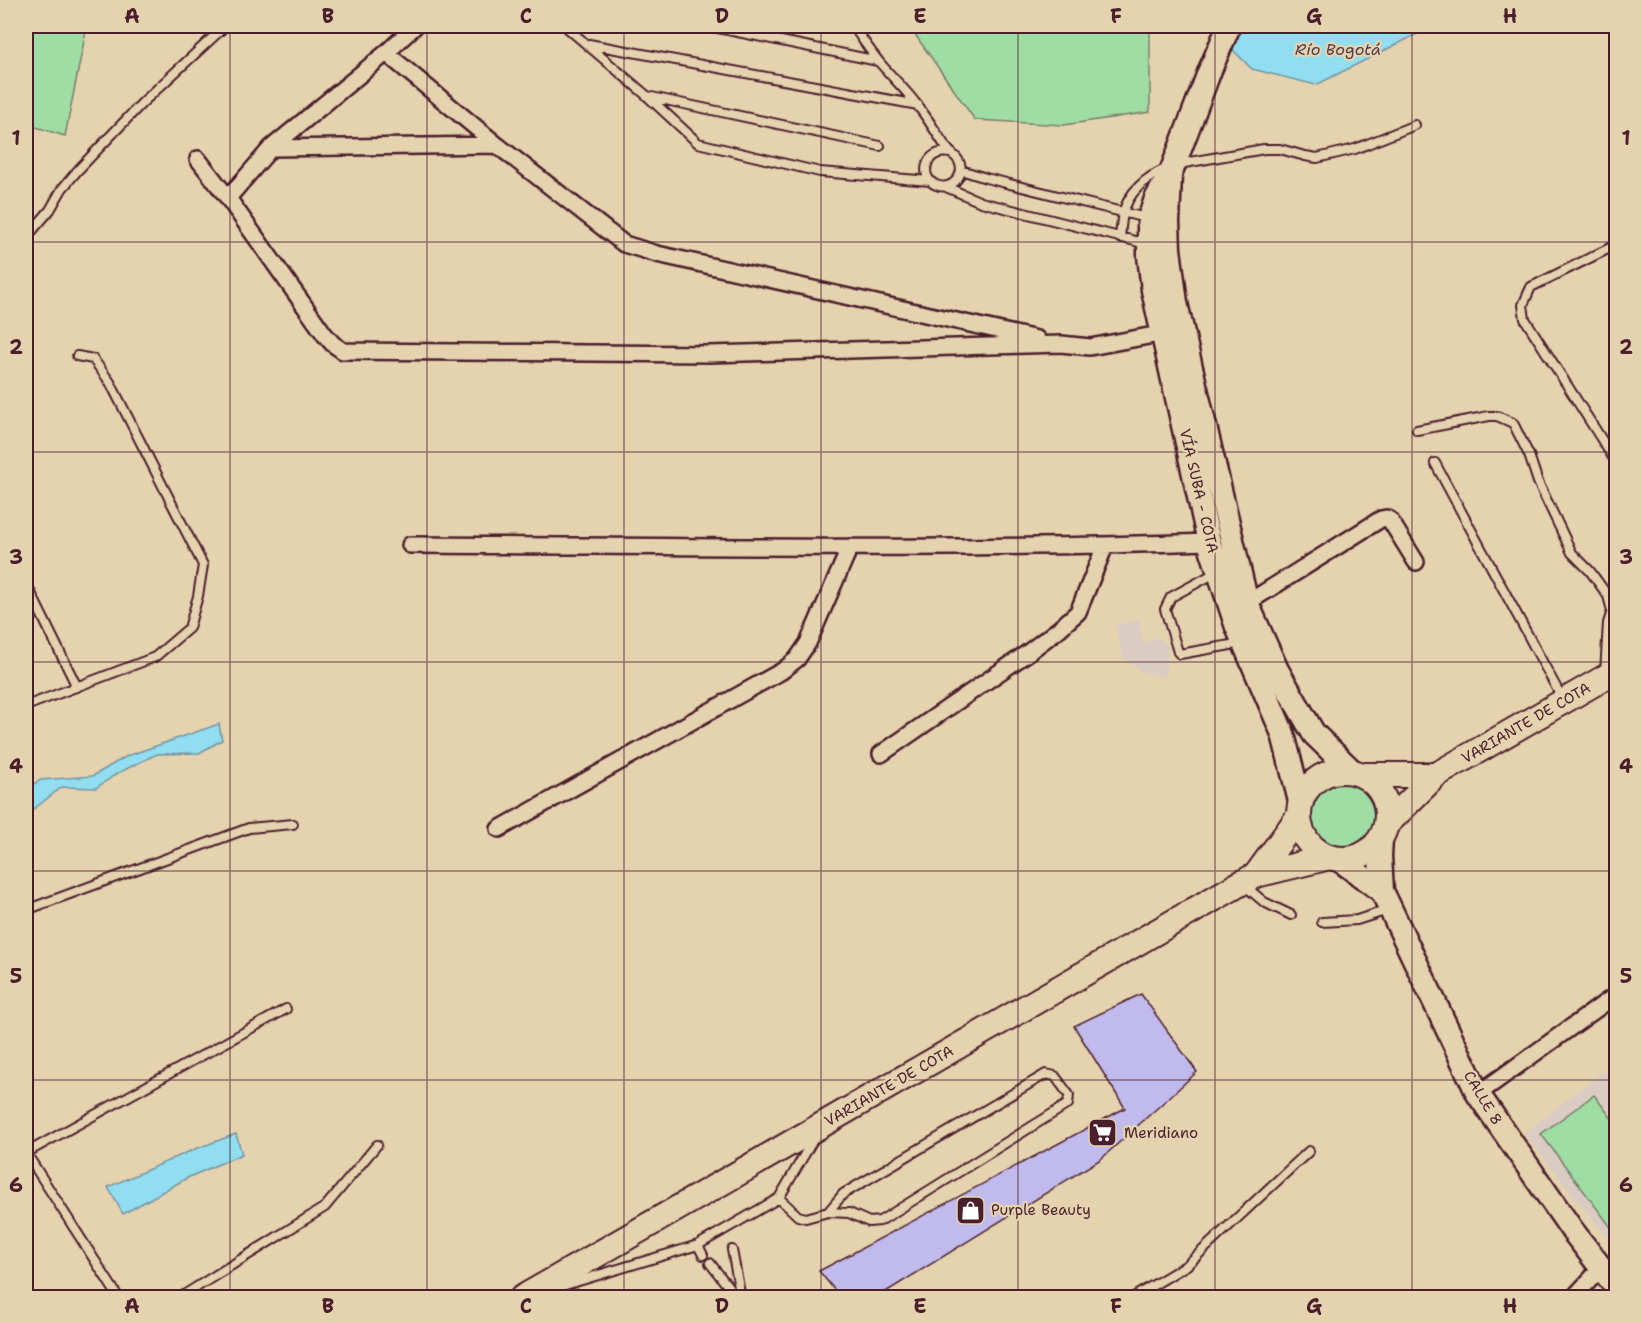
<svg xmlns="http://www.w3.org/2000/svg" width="1642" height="1323" viewBox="0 0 1642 1323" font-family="'Shantell Sans',sans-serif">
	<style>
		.built { fill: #daccc2 }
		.green { fill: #a0dda4; stroke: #757e68; stroke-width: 1.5 }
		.water { fill: #91def0; stroke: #7592a1; stroke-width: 1.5 }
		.building { fill: #c1baec; stroke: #4a1f2b; stroke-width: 1.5 }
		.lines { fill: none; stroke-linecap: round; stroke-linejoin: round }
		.service-casing { stroke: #4a1f2b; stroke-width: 12 }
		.minor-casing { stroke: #4a1f2b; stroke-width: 20 }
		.secondary-casing { stroke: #4a1f2b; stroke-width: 27 }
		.primary-casing { stroke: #4a1f2b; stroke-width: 28 }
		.service { stroke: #e5d3b0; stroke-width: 8 }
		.minor { stroke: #e5d3b0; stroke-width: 15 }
		.secondary { stroke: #e5d3b0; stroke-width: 22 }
		.primary { stroke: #e5d3b0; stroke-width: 24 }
		.grid { fill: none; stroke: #4a1f2b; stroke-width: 1.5; stroke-opacity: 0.55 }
		.labels { text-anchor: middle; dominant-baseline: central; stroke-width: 4.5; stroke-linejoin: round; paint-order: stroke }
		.street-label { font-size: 15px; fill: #4a1f2b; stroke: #e5d3b0 }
		.poi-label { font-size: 15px; fill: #4a1f2b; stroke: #e5d3b0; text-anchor: start }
		.water-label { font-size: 16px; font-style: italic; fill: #553c49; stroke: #e5d3b0 }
		.neatline { fill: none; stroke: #4a1f2b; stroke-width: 2 }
		.grid-label { font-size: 20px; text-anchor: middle; font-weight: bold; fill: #4a1f2b }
	</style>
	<rect width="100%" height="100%" fill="#e5d3b0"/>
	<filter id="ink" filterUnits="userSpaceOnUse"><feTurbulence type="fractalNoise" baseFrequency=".0167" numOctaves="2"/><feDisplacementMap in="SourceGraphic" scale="12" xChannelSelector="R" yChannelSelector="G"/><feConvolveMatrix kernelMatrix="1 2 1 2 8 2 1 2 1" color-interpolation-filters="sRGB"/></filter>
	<g filter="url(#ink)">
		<path class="built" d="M1139,620l4,24 14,-7 11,9 -2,31 -24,-5 -19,-15 -8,-32z
			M1613,1063l3,5v181l-92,-116z"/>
		<path class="green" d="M26,26h61l-22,110 -39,-12z
			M909,26h241v86l-86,13 -89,-5z
			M1305 814a38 38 0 1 1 76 0a38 38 0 1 1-76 0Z
			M1594,1095l22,29v110l-75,-100z"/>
		<path class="water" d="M1209,26h104l2,1 3,-1h115l-117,59 -64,-16z
			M219,724l3,16 -23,13 -42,1 -39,19 -22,15 -34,-1 -36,28v-27l15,-8 52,-4 34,-20z
			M236,1134l6,20 -55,24 -64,36 -15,-27 87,-38z"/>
		<path class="building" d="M1141,994l56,78 -96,87 -225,139h-35l-22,-27 306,-163 -51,-82z"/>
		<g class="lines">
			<defs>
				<path id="service" d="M565,26l81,69 52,48 122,29 110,9
					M708,26l170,35
					M853,26c9,12 17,25 27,37 12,14 26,27 37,42 11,13 19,28 29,42 4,7 12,9 14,17 4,13 -9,25 -21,22 -22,-6 -14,-38 10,-33
					M589,44l329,61
					M647,96l233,50
					M1179,164l85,-15h16l25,7 12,2 38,-9 60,-24
					M961,170l25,8 160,40
					M946,187l35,15 166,42
					M26,238l24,-28 12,-21 16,-19 64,-67 83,-77
					M1120,238c1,-8 1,-16 3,-24 5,-22 24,-38 45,-46
					M1616,245l-85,42 -8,18 2,14 91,143
					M1417,430l72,-14h8l16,7 16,32 9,27 34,71 18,18 18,25 4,15 -4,12 -3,50
					M1435,463l128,237
					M1217,572l-46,25 -6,12 13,43 2,2 62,-11
					M26,583l51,104
					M26,706l129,-49 34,-29 9,-32 5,-31 -93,-183 -17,-23 -16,-3
					M1245,886l19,16 27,13
					M26,910l223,-82 44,-4
					M1322,922l35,-2 31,-10
					M26,1153l260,-144
					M26,1153l93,145
					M779,1198l19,18 8,2 22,-6 21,1 20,9 11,-1 188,-117 1,-9 -14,-19 -9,-2 -203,120 -15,18
					M698,1245l5,10
					M732,1250l9,48
					M710,1263l27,35
					M562,1286l136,-41 81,-47 34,-58
					M179,1298l146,-91 52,-62
					M1132,1298l55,-33 122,-114"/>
				<path id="minor" d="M386,53l111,92 127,99 33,10 380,85
					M271,148l226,-3
					M198,159l30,39 97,137 8,9 10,7 366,3 352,-10 29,3 80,-15
					M228,198l43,-50 115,-95 29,-27
					M410,545c267,1 533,6 799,-3
					M1247,603l134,-84 5,-1 4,2 26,42
					M881,754l145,-100 33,-25 19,-17 27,-66
					M499,829l283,-158 15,-12 11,-16 42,-96
					M1478,1094l138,-99
					M1573,1298l29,-31"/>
				<path id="secondary" d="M1229,26l-19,44 -40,105 -2,47 1,27 7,54 12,52 59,248 30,67 37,64 39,38
					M1166,181l-10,18 -7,20v37l4,34 56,252 28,85 46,107 17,67
					M1381,838l-1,18 2,35 96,203 94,136 44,57
					M1337,858l45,33"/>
				<path id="primary" d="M1299 815a44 44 0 1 1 88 0a44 44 0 1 1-88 0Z
					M1363,775h73
					M1387,824l49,-49 180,-104
					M1256,875l42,-58
					M522,1298l719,-415 15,-8 74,-18"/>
			</defs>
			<use href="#service" class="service-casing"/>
			<use href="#minor" class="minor-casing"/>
			<use href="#secondary" class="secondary-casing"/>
			<use href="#primary" class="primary-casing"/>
			<use href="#service" class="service"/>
			<use href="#minor" class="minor"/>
			<use href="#secondary" class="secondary"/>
			<use href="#primary" class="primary"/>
		</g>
	</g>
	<path class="grid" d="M230,26v1272M427,26v1272M624,26v1272M821,26v1272M1018,26v1272M1215,26v1272M1412,26v1272M26,242h1590M26,452h1590M26,662h1590M26,871h1590M26,1080h1590"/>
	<defs>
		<symbol id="supermarket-square" viewBox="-11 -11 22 22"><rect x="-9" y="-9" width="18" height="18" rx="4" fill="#4a1f2b" stroke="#e5d3b0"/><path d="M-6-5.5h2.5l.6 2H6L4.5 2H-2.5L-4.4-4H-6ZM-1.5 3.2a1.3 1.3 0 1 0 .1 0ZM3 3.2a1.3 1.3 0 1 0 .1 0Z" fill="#fff"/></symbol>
		<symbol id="shop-square" viewBox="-11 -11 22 22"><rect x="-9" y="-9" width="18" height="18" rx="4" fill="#4a1f2b" stroke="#e5d3b0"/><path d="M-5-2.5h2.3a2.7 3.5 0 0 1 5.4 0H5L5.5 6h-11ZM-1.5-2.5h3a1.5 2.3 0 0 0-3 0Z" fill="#fff"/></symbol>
	</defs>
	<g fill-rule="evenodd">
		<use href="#supermarket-square" x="1086" y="1116" width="33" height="33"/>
		<use href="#shop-square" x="954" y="1194" width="33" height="33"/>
	</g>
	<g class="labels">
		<g class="street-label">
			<text transform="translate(1199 491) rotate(77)">VÍA SUBA - COTA</text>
			<text transform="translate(1526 723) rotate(-30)">VARIANTE DE COTA</text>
			<text transform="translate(889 1086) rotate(-30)">VARIANTE DE COTA</text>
			<text transform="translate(1483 1098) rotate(59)">CALLE 8</text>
		</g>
		<g class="poi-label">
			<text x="1124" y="1133">Meridiano</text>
			<text x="991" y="1210">Purple Beauty</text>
		</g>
		<g class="water-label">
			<text x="1338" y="49">Río Bogotá</text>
		</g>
	</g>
	<rect width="1642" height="1323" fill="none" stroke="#e5d3b0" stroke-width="66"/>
	<rect x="33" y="33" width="1576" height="1257" class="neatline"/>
	<g class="grid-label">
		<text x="132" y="23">A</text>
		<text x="328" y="23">B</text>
		<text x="526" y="23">C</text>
		<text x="722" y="23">D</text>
		<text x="920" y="23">E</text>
		<text x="1116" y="23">F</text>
		<text x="1314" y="23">G</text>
		<text x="1510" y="23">H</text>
		<text x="16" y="145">1</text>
		<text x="1626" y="145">1</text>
		<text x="16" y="354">2</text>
		<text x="1626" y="354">2</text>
		<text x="16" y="564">3</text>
		<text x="1626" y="564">3</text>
		<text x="16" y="773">4</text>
		<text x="1626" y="773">4</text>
		<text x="16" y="983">5</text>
		<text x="1626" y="983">5</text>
		<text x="16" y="1192">6</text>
		<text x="1626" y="1192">6</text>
		<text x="132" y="1313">A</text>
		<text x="328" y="1313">B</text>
		<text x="526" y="1313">C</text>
		<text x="722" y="1313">D</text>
		<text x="920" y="1313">E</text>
		<text x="1116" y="1313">F</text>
		<text x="1314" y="1313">G</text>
		<text x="1510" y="1313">H</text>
	</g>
</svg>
